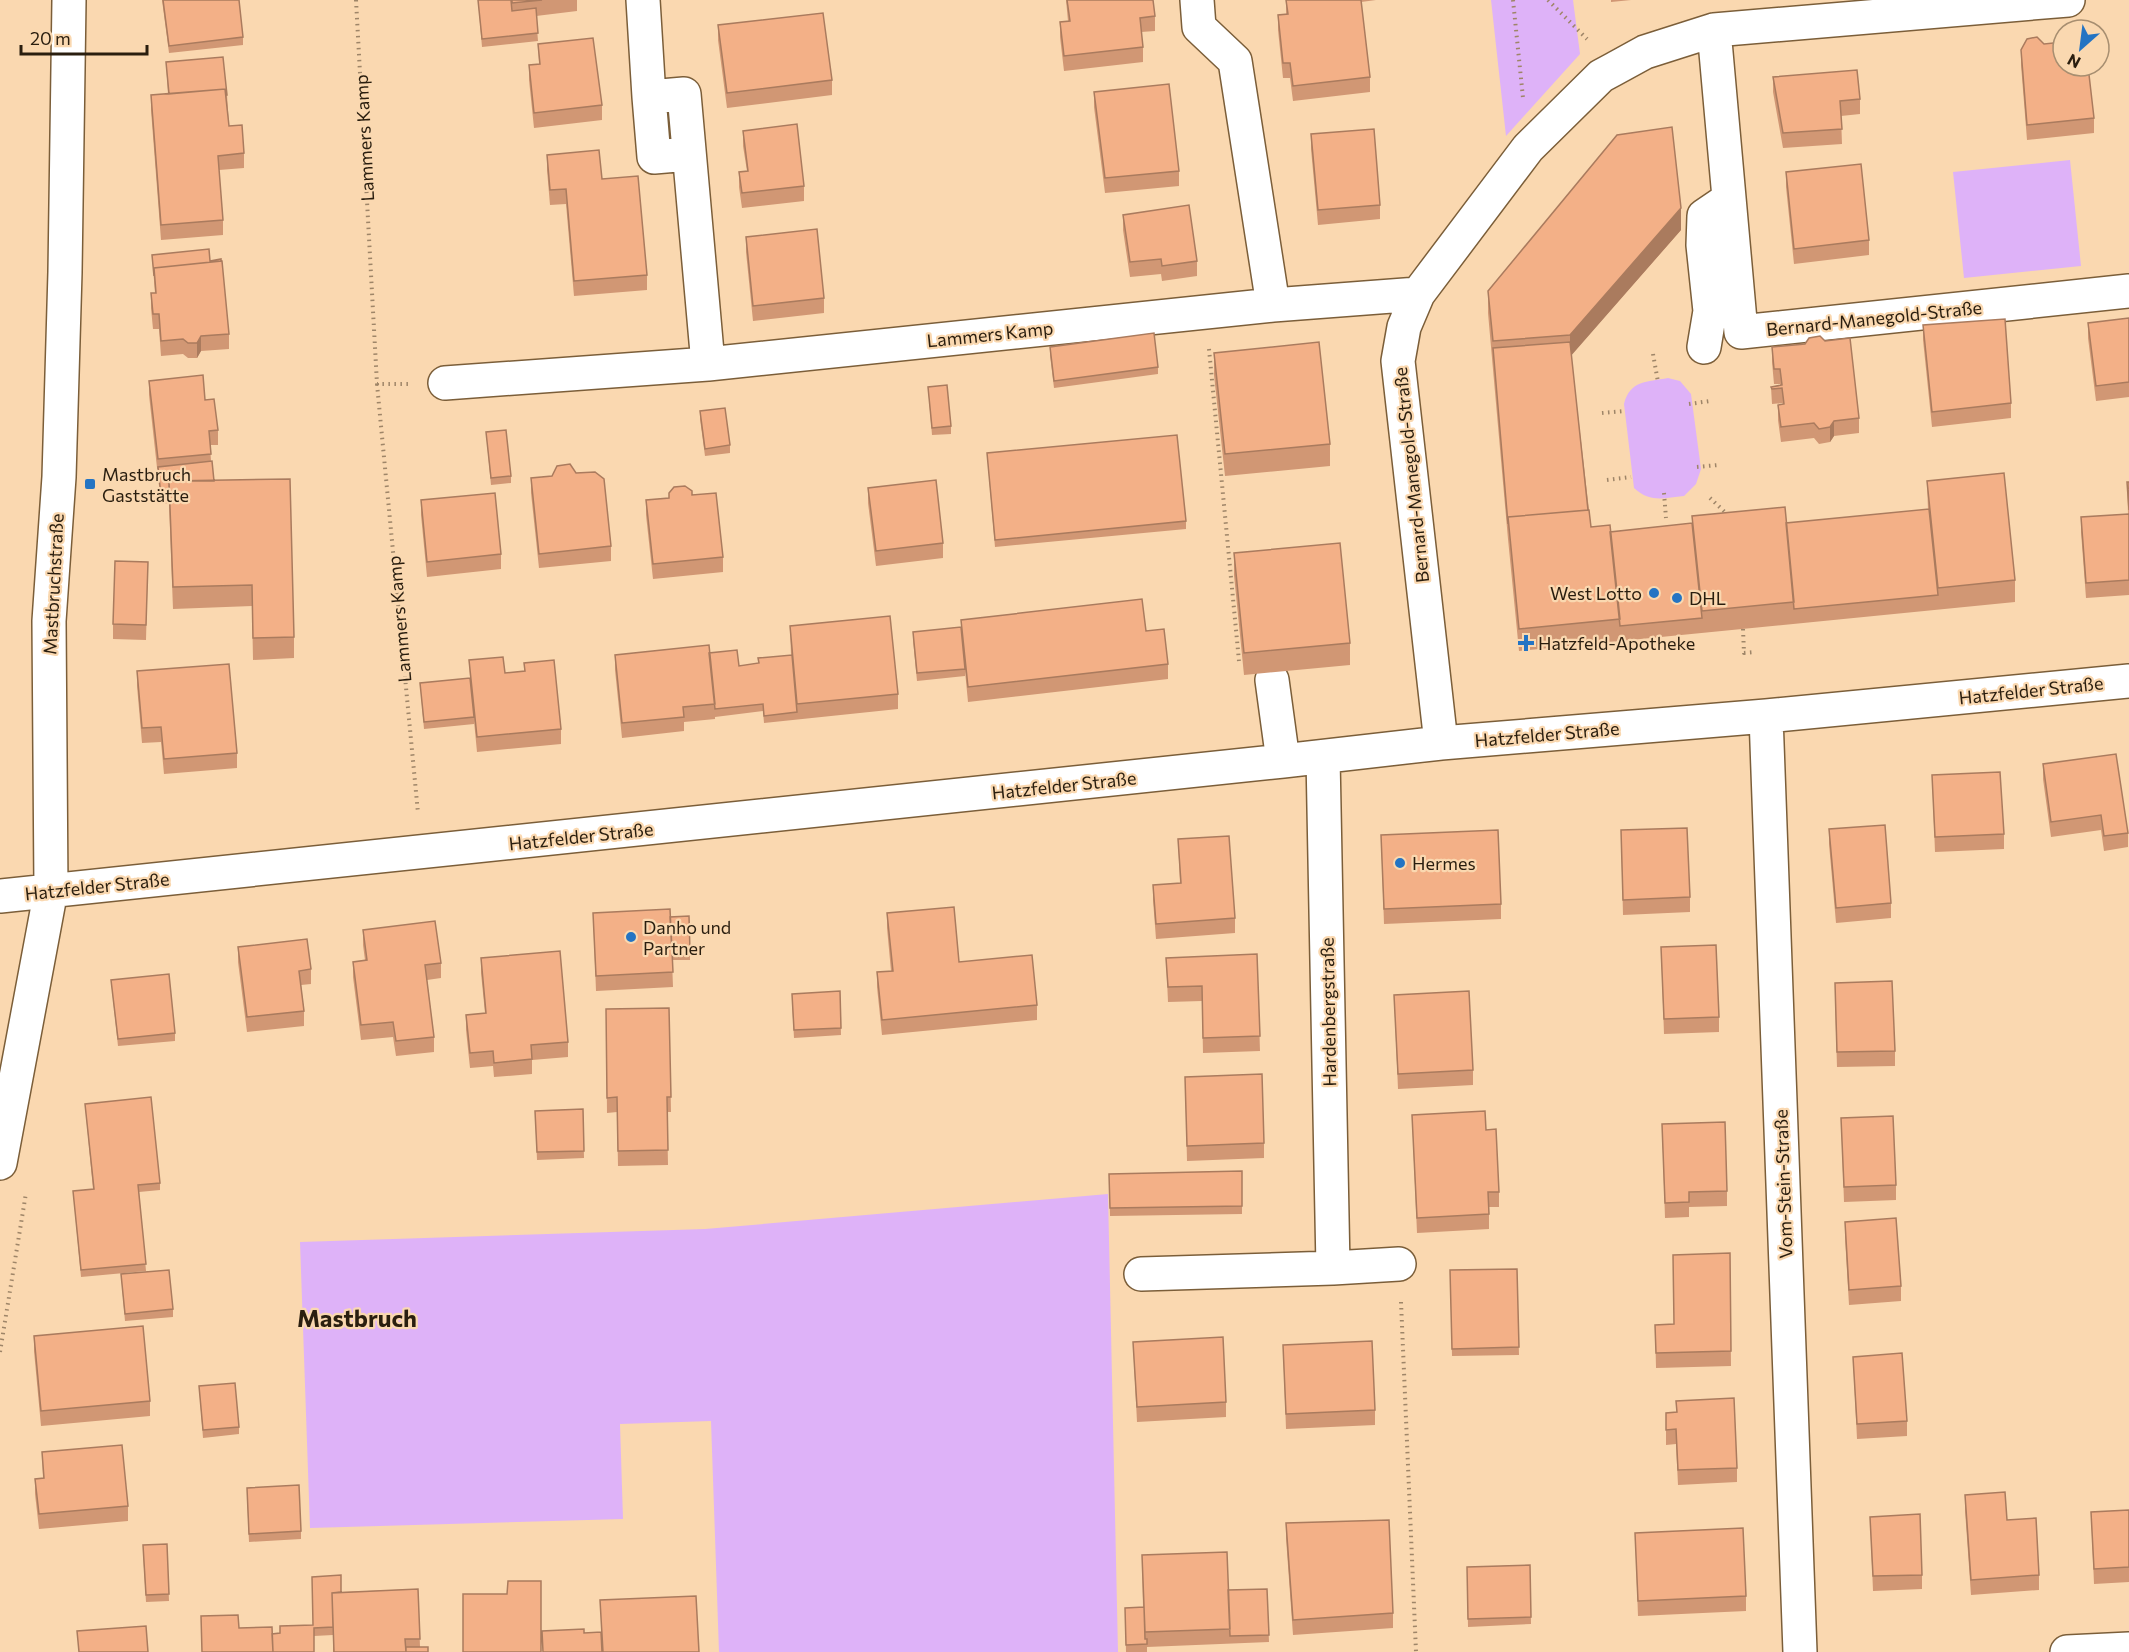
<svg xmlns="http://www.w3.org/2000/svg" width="2129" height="1652" viewBox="0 0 2129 1652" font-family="Commissioner,sans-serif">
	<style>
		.green { fill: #deb2f8 }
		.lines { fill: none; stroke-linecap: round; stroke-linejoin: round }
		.minor-casing { stroke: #7b5e39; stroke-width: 36 }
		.path { stroke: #9e8568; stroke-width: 4; stroke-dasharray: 1.5 4.5; stroke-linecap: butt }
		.minor { stroke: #fff; stroke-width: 33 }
		.wall { fill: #d19774 }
		.shaded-wall { fill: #aa7b5e }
		.building { fill: #f3b087; stroke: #aa7b5e; stroke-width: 1.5 }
		.poi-dot { fill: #2474c3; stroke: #fad8b0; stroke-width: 2 }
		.labels { text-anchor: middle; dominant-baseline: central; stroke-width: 4.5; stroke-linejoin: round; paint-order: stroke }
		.street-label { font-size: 18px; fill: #2a1e0f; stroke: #fad8b0 }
		.poi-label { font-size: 18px; fill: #2a1e0f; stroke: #fad8b0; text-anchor: start }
		.district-label { font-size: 24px; font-weight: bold; fill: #2a1e0f; stroke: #fad8b0 }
	</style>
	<rect width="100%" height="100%" fill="#fad8b0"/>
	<path class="green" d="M1491,0h82l7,54 -74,82z
		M2070,160l11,106 -117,12 -11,-106z
		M1668,378l12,3 11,13 10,75 -5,15 -12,12c-20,2 -34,7 -50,-8l-10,-84c6,-24 23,-22 44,-26z
		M1108,1194l10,458h-399l-8,-231 -91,3 3,95 -313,9 -10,-286 405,-13z"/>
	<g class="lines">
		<defs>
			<path id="minor" d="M643,0l6,97
				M1197,0l2,27 36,34 38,244
				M1714,30l27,302 388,-41
				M689,154l-35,3 -5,-60 35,-3 24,270
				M1704,347l6,-36 -7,-66 1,-29 25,-17
				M445,383l263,-19 565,-59 145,-11
				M1272,680l11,81
				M1766,716l34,936
				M1441,743l-43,-382 6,-34 14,-33 110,-146 73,-72 13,-7 31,-17 69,-22 354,-30
				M0,896l1283,-135 158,-18 325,-27 363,-35
				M0,1163l51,-273 -2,-269 10,-144 6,-205 4,-272
				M1333,1268l66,-4
				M1141,1274l192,-6 -10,-511
				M2067,1652l62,-3"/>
		</defs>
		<use href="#minor" class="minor-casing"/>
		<path class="path" d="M356,0l21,384h31
			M1513,0l10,98
			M1548,0l39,39
			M1209,349l30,312
			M1653,354l5,28
			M377,384l41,429
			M1689,404l21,-3
			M1602,413l23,-2
			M1697,467l21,-2
			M1607,480l24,-3
			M1664,493l2,25
			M1710,498l18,17
			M1743,629l1,24 11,-1
			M1401,1302l15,350
			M0,1352l26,-159"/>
		<use href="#minor" class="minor"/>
	</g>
	<path class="wall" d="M162,0h77l4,37v8l-74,8z
		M478,0h99v11l-41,5 2,25 -56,6z
		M1066,0h87l2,16v15l-14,1 2,15v15l-79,9 -4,-34v-15l8,-1z
		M1286,0h90l-15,2 9,75v15l-77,9 -3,-23h-7l-5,-48v-15l8,-1z
		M1611,0h20l-20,2z
		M718,25l114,55v15l-105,13 -9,-68z
		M538,44l64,61v15l-68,8 -5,-48v-15l10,-1z
		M2021,50l73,68v15l-67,7 -6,-75z
		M166,62l61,33 2,31 15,27v15l-25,2 4,50v15l-62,5 -10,-130v-15l17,-1z
		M1773,77l87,22v15l-19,2 1,28 -59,4 -10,-56z
		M1094,92l85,79v15l-74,7 -11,-86z
		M743,131l61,55v15l-62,7 -3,-21v-15l8,-1 -4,-25z
		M1311,134l69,71v14l-62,6 -7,-76z
		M547,155l55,24 45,96v15l-73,6 -8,-92 -16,1 -3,-35z
		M1786,172l83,68v15l-75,9 -8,-77z
		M1123,215l74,46v15l-35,5 -1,-7 -31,3 -7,-47z
		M1681,230l-110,125 20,172 19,5 82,-9v-7l94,7 142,-13 -1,-29 88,99v22l-496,49 -11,-112 -20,-226v-22z
		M746,237l78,61v15l-71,8 -7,-69z
		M152,255l58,6 19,73v15l-28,2 -4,7h-9l-5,-4 -22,2 -2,-27h-6l-2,-21v-15h4z
		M2129,318v79l-33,4 -8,-63v-15z
		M1923,325l88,78v15l-79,9 -9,-87z
		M1050,347l108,20v7l-104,14 -4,-33z
		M1772,347l87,71v15l-25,3 -4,6 -11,2 -5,-6 -33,4 -3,-22v-15l5,-1 -1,-1 -10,1 -1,-17 9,-2v-1h-6l-2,-22z
		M1214,353l116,91v22l-105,10 -11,-101z
		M149,381l56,19 13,30v15h-8l1,16 3,20 80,156v21l-41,2 -1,-54 -79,3 -4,-106 -8,1 -12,-109z
		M928,387l23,39v8l-19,1z
		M700,411l30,34v8l-25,3 -5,-37z
		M486,432l25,44v7l-20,2z
		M987,453l199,68v8l-191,18z
		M531,478l80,68v15l-72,7 -8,-75z
		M2127,482h2v113l-43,3 -5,-66v-15l47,-3z
		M868,488l75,55v15l-67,8 -8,-63z
		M669,498l54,59v15l-70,7 -7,-64v-15z
		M421,500l80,54v15l-74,8 -6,-62z
		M1234,553l116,90v22l-106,10 -10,-100z
		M148,562l-2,78 -33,-1v-15z
		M961,620l185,11 22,33v15l-200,23 -3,-31v5l-48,5 -4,-41v-8l48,-5z
		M790,626l108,68v15l-134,14 -1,-12 -48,6v2l-31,3v9l-62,7 -7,-68v-15l94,-2 30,13 19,-3 33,-8z
		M469,660l36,13 19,-2v-8l37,66v15l-84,8 -3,-31v3l-50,5 -4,-46 50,-5z
		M137,671l100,82v15l-73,6 -3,-32 -19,1 -5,-57z
		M2043,764l85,69v14l-24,4 -3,-21 -50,7 -8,-58z
		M1932,775l72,59v15l-69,3z
		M1829,829l62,74v15l-55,5 -7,-79z
		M1621,830l69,67v15l-67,3z
		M1381,835l120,69v15l-117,5z
		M1178,839l57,79v15l-79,6 -3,-39v-15l27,-2z
		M593,913l77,4 19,-1 1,44h-18l1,27 -77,4z
		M887,913l72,49 78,43v15l-155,15 -5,-48v-15l14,-1 -4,-43z
		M363,930l78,33v15l-14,2 7,57v15l-38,4 -3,-19 -32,3 -8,-63v-15l12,-2 -2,-15z
		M238,947l73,22v15l-10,1 3,26v15l-57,6 -9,-70z
		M1661,947l58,70v15l-55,2z
		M1257,954l3,97 -57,2 -1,-52 -34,1 -2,-44z
		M481,958l87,84v15l-36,3v14l-38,3 -1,-11 -23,2 -4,-38v-15l19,-2 -4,-40z
		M111,980l64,53v8l-57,5z
		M840,991l1,44 -47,3 -2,-37z
		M1394,995l79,75v15l-75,4z
		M1835,998l60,53v15l-58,1z
		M669,1008l2,104h-4l1,53 -50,1 -1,-54 -10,1 -1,-104z
		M1185,1077l79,66v15l-77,3z
		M85,1104l75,79v7l-21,2 7,79 -65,6 -8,-86 20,-2z
		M583,1109l1,49 -47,2 -2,-49z
		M1412,1115l74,15 13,62v15h-10v22l-72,4z
		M1841,1118l55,67v15l-52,2z
		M1662,1124l65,67v15l-38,1v10l-24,1z
		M1242,1171v43l-132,2 -1,-42z
		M1845,1222l56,64v15l-52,4 -4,-68z
		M1730,1253l1,113 -75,2 -1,-43 19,-1z
		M1517,1269l2,86 -67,1 -2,-86z
		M121,1274l52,35v8l-48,4z
		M34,1336l116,65v15l-109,10 -7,-75z
		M1133,1342l93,60v15l-89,5z
		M1283,1345l92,65v15l-89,4z
		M1853,1357l54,64v15l-50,3z
		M199,1386l40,41v7l-36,4z
		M1676,1401l61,67v14l-59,3 -2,-41 -10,1v-32l10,-1z
		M42,1452l86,54v15l-89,8 -4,-35v-15l8,-1z
		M247,1495l54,36v8l-52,3z
		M1965,1495l42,25 32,55v15l-68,5 -6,-85z
		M2129,1510v72l-35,2 -3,-72z
		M1870,1517l52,58v14l-49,2z
		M1286,1523l107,90v15l-100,7 -7,-97z
		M1635,1533l111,63v15l-108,5z
		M167,1544l2,57 -23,1 -3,-50z
		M1142,1555l86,40 39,-6 2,53 -122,5v5h-21l-1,-44 18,-1z
		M1530,1565l1,59 -63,3 -1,-60z
		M418,1589l2,58 8,5h-95v-17l-19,1v16h-112l-1,-36 38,12 33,6 8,-1 33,-8 28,-33z"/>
	<path class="shaded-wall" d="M1681,208v22l-111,127v-22z
		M201,336v15l-4,7v-15z
		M1834,421v15l-4,6v-15z"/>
	<path class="building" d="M163,0h76l4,37 -74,9z
		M478,0h33l1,11 24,-3 2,25 -56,6z
		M512,0h30l-30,3z
		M1067,0h86l2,16 -15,2 3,29 -79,9 -4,-34 10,-1z
		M1286,0h75l9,77 -77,9 -3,-23h-7l-5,-48 10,-1z
		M823,13l9,67 -105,13 -9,-68z
		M2037,37l7,7 19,-2v24h25l6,52 -67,7 -6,-75 6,-11z
		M593,38l9,67 -68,8 -5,-48 11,-1 -2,-20z
		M223,57l4,38h-1l-1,-6 -56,5 -3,-32z
		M1857,70l3,29 -20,2 2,28 -59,4 -10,-56z
		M1169,84l10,87 -74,7 -11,-86z
		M225,89l4,37 13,-1 2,28 -26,3 5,64 -62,5 -10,-130z
		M797,124l7,62 -62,7 -3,-21 9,-1 -5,-40z
		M1672,127l9,81 -111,127 -77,6 -5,-50 129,-156z
		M1374,129l6,76 -62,5 -7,-76z
		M599,150l3,29 36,-3 9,99 -73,6 -8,-92 -16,1 -3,-35z
		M1861,164l8,76 -75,9 -8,-77z
		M1189,205l8,56 -35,5 -1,-7 -31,3 -7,-47z
		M817,229l7,69 -71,8 -7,-69z
		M209,249l1,12 11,-2v2l-67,7v8l-2,-21z
		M222,261l7,73 -28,2 -4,7h-9l-5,-4 -22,2 -2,-27h-6l-2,-21h5l-2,-25z
		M2129,318v64l-33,4 -8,-63z
		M2005,319l6,84 -79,9 -9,-87z
		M1154,333l4,34 -104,14 -4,-34z
		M1820,336l5,5 25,-3 9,80 -25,3 -4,6 -11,2 -5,-6 -33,4 -3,-22 6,-1 -2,-16 -10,1 -1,-2 11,-2 -2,-16h-6l-2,-22 33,-3 4,-6z
		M1319,342l11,102 -105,10 -11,-101z
		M1570,342l18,168 -80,7v7l-15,-176z
		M203,375l2,25 9,-1 4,31 -9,1 2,23 -53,5 -9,-78z
		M947,385l4,41 -19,2 -4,-41z
		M725,408l5,37 -25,4 -5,-38z
		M506,430l5,46 -20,2 -5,-46z
		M1177,435l9,86 -191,19 -8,-87z
		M212,461l2,20h-45v15h-8l-3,-29z
		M570,464l6,9 19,-1 9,7 7,67 -72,8 -8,-76 21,-2 5,-10z
		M2004,473l11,107 -77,8 -11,-107z
		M290,479l4,158 -41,1 -1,-53 -79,2 -4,-106z
		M936,480l7,63 -67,8 -8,-63z
		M2127,482h2v28z
		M685,486l7,5v4l24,-2 7,64 -70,7 -7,-64 23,-2v-5l5,-6z
		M495,493l6,61 -74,8 -6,-62z
		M1785,507l9,95 -92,9 -10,-95z
		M1929,509l9,86 -144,14 -8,-86z
		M1589,510l2,17 19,-2 10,94 -101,10 -11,-112z
		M2129,514v66l-43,3 -5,-66z
		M1692,523l10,95 -82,8 -10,-94z
		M1340,543l10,100 -106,10 -10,-100z
		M115,561l33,1 -2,63 -33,-1z
		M1142,599l4,32 18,-2 4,35 -200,23 -7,-67z
		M890,616l8,78 -101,10 -7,-78z
		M961,627l4,42 -48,4 -4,-41z
		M709,645l6,59 -32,3 1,10 -62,6 -7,-68z
		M737,650l2,16 20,-3 -1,-5 34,-3 5,57 -33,4 -1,-12 -48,5 -6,-56z
		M503,657l2,16 20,-2 -1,-8 30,-3 7,69 -84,8 -8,-77z
		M229,664l8,89 -73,6 -3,-32 -19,1 -5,-57z
		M470,678l4,39 -50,5 -4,-39z
		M2116,754l12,79 -24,3 -3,-21 -50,7 -8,-58z
		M2000,772l4,62 -69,3 -3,-62z
		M1885,825l6,78 -55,5 -7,-79z
		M1687,828l3,69 -67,3 -2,-70z
		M1498,830l3,74 -117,5 -3,-74z
		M1229,836l6,82 -79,6 -3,-39 28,-2 -3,-44z
		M954,907l5,55 73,-7 5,50 -155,15 -5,-48 16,-1 -6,-58z
		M670,909l3,63 -77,4 -3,-63z
		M689,916l1,36 -18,1 -2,-36z
		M435,921l6,42 -16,2 9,72 -38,4 -3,-19 -32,3 -8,-63 14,-2 -4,-30z
		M307,939l4,30 -12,2 5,40 -57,6 -9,-70z
		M1716,945l3,72 -55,2 -3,-72z
		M560,951l8,91 -37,3 1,14 -38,4 -1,-12 -23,2 -4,-38 20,-2 -5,-55z
		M1257,954l3,82 -57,2 -1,-52 -34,1 -2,-29z
		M169,974l6,59 -57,6 -7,-59z
		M1892,981l3,70 -58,1 -2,-69z
		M840,991l1,37 -47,2 -2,-36z
		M1469,991l4,79 -75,4 -4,-79z
		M669,1008l2,89h-4l1,53 -50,1 -1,-54 -10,1 -1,-89z
		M1262,1074l2,69 -77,3 -2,-69z
		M151,1097l9,86 -22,2 8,79 -65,6 -8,-79 21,-2 -9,-85z
		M583,1109l1,42 -47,1 -2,-41z
		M1485,1111l1,19 10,-1 3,63h-11l1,22 -72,4 -5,-103z
		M1893,1116l3,69 -52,2 -3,-69z
		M1725,1122l2,69 -38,1v10l-24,1 -3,-79z
		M1242,1171v35l-132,2 -1,-34z
		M1896,1218l5,68 -52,4 -4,-68z
		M1730,1253l1,98 -75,2 -1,-28 19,-1 -1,-69z
		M1517,1269l2,78 -67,2 -2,-79z
		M169,1270l4,39 -48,5 -4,-40z
		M143,1326l7,75 -109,10 -7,-75z
		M1223,1337l3,65 -89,5 -4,-65z
		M1372,1341l3,69 -89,4 -3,-69z
		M1902,1353l5,68 -50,3 -4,-67z
		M235,1383l4,44 -36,3 -4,-44z
		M1734,1398l3,70 -59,2 -2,-41 -10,1v-17l11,-1 -1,-11z
		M122,1445l6,61 -89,8 -4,-35 9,-1 -2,-26z
		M299,1485l2,46 -52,3 -2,-46z
		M2005,1492l2,28 29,-2 3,57 -68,5 -6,-85z
		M2129,1510v57l-35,2 -3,-57z
		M1920,1514l2,61 -49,1 -3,-59z
		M1389,1520l4,93 -100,7 -7,-97z
		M1743,1528l3,68 -108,5 -3,-68z
		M167,1544l2,50 -23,1 -3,-50z
		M1227,1552l3,77 -85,3 -3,-77z
		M1530,1565l1,52 -63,2 -1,-52z
		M341,1575v17l-9,1 1,34 -19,1v24h-41l-1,-18 8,-1v-7l33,-1 -1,-48z
		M508,1581h33v71h-78v-58h44z
		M418,1589l2,50h-15l1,13h-72l-2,-59z
		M1267,1589l2,46 -39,1 -2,-46z
		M696,1596l3,56h-96l-3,-52z
		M1144,1607l1,32h2v5l-21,1 -1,-37z
		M238,1615l1,13 33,-1 1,25h-71l-1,-36z
		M146,1626l2,26h-69l-2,-21z
		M584,1629v4l17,-1 1,20h-59l-1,-21z
		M406,1647h22v5h-22z"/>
	<g class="poi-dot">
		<rect x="84" y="478" width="12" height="12" rx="3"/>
		<circle cx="1654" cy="593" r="6"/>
		<circle cx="1677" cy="598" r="6"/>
		<path d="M1523 634h6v6h6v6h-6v6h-6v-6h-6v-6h6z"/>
		<circle cx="1400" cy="863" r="6"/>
		<circle cx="631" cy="937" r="6"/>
	</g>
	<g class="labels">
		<g class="street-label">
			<text transform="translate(364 138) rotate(-93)">Lammers Kamp</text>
			<text transform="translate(1874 318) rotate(-6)">Bernard-Manegold-Straße</text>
			<text transform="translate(990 334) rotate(-6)">Lammers Kamp</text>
			<text transform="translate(1411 475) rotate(-96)">Bernard-Manegold-Straße</text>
			<text transform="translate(53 584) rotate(-87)">Mastbruchstraße</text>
			<text transform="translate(399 619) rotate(-95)">Lammers Kamp</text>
			<text transform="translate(2031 690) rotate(-6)">Hatzfelder Straße</text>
			<text transform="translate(1547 734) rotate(-5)">Hatzfelder Straße</text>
			<text transform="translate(1064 785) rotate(-6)">Hatzfelder Straße</text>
			<text transform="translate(581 836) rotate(-6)">Hatzfelder Straße</text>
			<text transform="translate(97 886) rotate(-6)">Hatzfelder Straße</text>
			<text transform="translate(1328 1012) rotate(-91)">Hardenbergstraße</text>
			<text transform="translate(1783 1184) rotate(-92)">Vom-Stein-Straße</text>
		</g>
		<g class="poi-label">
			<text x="102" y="474">Mastbruch<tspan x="102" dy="21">Gaststätte</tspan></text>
			<text x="1642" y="593" text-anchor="end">West Lotto</text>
			<text x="1689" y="598">DHL</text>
			<text x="1538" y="643">Hatzfeld-Apotheke</text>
			<text x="1412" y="863">Hermes</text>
			<text x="643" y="927">Danho und<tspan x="643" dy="21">Partner</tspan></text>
		</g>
		<g class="district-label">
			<text x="357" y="1317">Mastbruch</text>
		</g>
	</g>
	<g transform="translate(2081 48) rotate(208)"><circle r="28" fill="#fad8b0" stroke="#a78e70" stroke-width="1.5"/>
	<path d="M0-4.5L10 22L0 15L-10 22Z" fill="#2474c3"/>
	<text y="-9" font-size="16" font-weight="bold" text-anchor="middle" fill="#2a1e0f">N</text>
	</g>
	<path d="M21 45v9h126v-9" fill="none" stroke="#2a1e0f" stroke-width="3"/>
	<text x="30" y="45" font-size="18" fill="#2a1e0f" stroke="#fad8b0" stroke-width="4.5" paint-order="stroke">20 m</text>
</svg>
